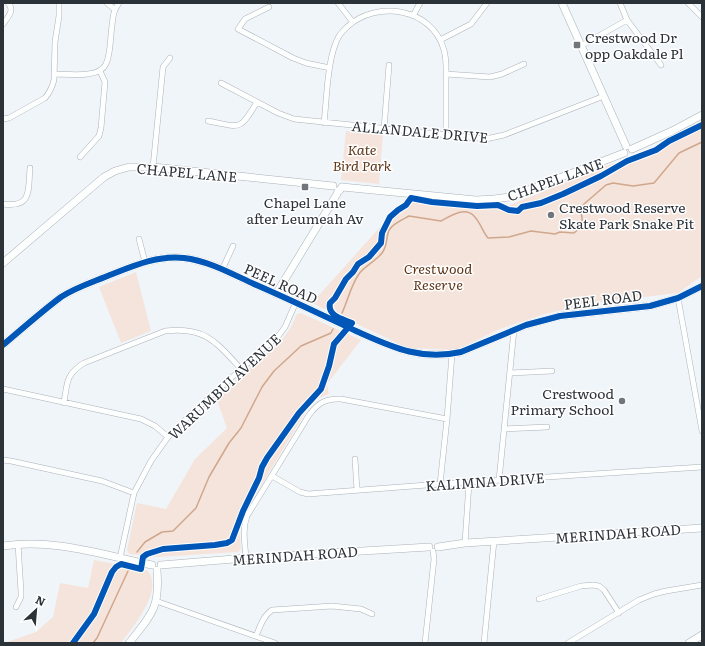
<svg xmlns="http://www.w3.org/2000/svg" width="705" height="646" viewBox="0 0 705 646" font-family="Literata,serif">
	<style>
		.green { fill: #f5e4db }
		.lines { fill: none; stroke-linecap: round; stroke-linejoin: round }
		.stream { stroke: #d0a78d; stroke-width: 1.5 }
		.street-casing { stroke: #acb2b7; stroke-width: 6 }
		.secondary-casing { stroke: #acb2b7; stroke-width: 8 }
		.street { stroke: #fdfefe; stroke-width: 5 }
		.secondary { stroke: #fdfefe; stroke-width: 7 }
		.cycleway-casing { stroke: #fff; stroke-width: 8 }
		.cycleway { stroke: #0057b8; stroke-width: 6 }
		.poi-dot { fill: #70767c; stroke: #fff; stroke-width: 1.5 }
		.labels { text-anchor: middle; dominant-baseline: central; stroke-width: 3; stroke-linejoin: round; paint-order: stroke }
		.poi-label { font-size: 14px; fill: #2b3238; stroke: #fff; text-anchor: start }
		.street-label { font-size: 14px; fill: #2b3238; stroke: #fff }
		.park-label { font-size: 14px; font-style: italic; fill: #5f3618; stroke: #fff }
	</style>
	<rect width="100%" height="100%" fill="#f0f5fa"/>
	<path class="green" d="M702,120v156l-24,17 -84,10 -49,11 -45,15 -44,21 -48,-2 -96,-45 93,-104 95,10 158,-64z
		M346,131l37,4 -4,49 -38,-4z
		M136,272l15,59 -30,12 -22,-56z
		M301,313l60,27 -34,44 2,10c-10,3 -15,7 -21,14l-66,109 -3,12 2,20 -3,3 -80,5 -29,-3 -2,-4 10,-47 29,6 29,-50 32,-31 -11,-30 68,-61 7,-10 6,-13z
		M94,560l53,10c18,20 -14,57 -26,73h-117l32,-11 17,-15 7,-34 28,5z"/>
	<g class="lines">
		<path class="stream" d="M342,313c6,-13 9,-28 17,-39 4,-7 17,-13 23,-21 5,-6 4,-12 6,-20 2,-8 14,-13 21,-17l32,5c9,-5 24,-15 33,-5 6,6 9,16 14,22l21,-1 22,-6 24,3 5,-2 14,1c9,-7 10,-13 6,-23l4,-6 22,-19 7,-2 20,3 21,-3 25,-30 23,-11
			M137,552l8,-10 17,-10 11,-1 23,-23 13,-31 20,-34 12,-15 21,-41 12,-16 27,-25 30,-13 2,-4
			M93,643l4,-5 31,-67"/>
		<defs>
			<path id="street" d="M107,3l7,6
				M338,3l14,18
				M620,3l7,17 34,45
				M688,3l14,14
				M269,7l-24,12 -7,10 55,29 13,5 24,5
				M414,14l6,-11
				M3,24c5,-7 12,-14 5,-21
				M440,40l31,-16 16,-21
				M581,46l46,-26
				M54,74c14,0 45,5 52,-10 5,-11 4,-26 6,-38 1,-9 1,-15 7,-23
				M446,74l44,3 12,-3 22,-10
				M221,83l57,30 16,6 192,20 18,-4 100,-39
				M3,119l6,-1 36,-20c5,-6 7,-10 9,-18l1,-38 4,-26v-13
				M208,121c33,6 31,11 49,-19
				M324,123c3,-25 3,-66 15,-87 2,-3 5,-6 8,-9 29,-27 85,-20 97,23 3,10 2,22 2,33 0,17 0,34 0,52
				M384,129l5,-64
				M80,157l19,-21 2,-8 4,-46 -5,-11
				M153,167l10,-100 7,-9
				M3,204c29,4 25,-13 27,-36
				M139,239l6,23
				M222,270l11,-24
				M678,298l24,133
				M510,373l42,-2
				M3,389l138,30 14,7 13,11
				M64,403c3,-20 2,-29 20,-40l81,-32c40,-5 51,11 76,38
				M504,429l43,-2
				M355,459l2,31
				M3,460l8,1 91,20 32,12
				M272,476l28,16 8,2 132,-10 262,-17
				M499,480l15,-150
				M440,484l7,-65 5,-65
				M465,543l4,-60
				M120,558l14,-65 17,-32 17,-24 21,-21 90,-81 6,-8 11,-25
				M246,558c-1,-14 -4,-29 1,-42l62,-101c9,-12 17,-17 32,-16l106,20
				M539,599l42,-13 12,-1 6,1 5,4 15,23
				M156,601l119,42
				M16,607l5,-10v-5l-3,-48
				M256,636c4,-9 7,-20 16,-26l60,-4 29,3 11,5
				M425,643l9,-84 -1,-8
				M484,643l10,-102
				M568,643l71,-43 15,-6 12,-3 36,-6"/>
			<path id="secondary" d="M562,3l64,143
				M632,149l40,-18 30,-16
				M342,187l134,13 18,-1 16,-2 114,-44
				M3,263l101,-86 11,-6 14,-4h24l180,19
				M276,294l61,-100 1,-3 2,-1 2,-3
				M3,345c19,-16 38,-33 58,-48 14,-9 29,-14 44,-20 26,-10 51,-22 79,-19 25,3 48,16 70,26 35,15 68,31 102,47 36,16 64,30 105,21l65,-27 34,-9 90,-10 28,-8 24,-12
				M3,546c51,-8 100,9 149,19
				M438,547l27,-4 237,-15
				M161,565l85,-7 183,-11
				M129,643c23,-29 31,-35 28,-73
				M689,643l13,-8"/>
		</defs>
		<use href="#street" class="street-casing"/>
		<use href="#secondary" class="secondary-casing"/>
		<use href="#street" class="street"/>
		<use href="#secondary" class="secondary"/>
		<defs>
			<path id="cycleway" d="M3,345c19,-16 38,-33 58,-48 14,-9 29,-14 44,-20 26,-10 51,-22 79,-19 25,3 48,16 70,26 35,15 68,31 102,47 36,16 64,30 105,21l65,-27 34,-9 90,-10 28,-8 24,-12
				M73,643l21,-29 18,-42 4,-5 5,-3 20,5 2,-12 4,-3 16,-5 52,-4 12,-2 5,-3 11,-29 16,-33 3,-11 5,-9 32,-45 22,-24 8,-23 5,-22 18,-21c-9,-4 -25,-7 -22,-20l5,-5 11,-19 7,-7 5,-8 11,-7 12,-14 1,-10 8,-16 8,-7 8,-5 5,-7 21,4 45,4 21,-1 11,5 9,1 4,-4 19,-4 22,-9 38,-18 26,-15 29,-11 13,-9 33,-16"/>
		</defs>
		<use href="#cycleway" class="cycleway-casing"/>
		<use href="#cycleway" class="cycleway"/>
	</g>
	<g class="poi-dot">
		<rect x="573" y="41" width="8" height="8" rx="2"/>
		<rect x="301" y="183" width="8" height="8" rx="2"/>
		<circle cx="551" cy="215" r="4"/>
		<circle cx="622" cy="401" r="4"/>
	</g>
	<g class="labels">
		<g class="poi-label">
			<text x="585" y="37">Crestwood Dr<tspan x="585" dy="16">opp Oakdale Pl</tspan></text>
			<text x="305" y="202" text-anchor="middle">Chapel Lane<tspan x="305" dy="16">after Leumeah Av</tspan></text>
			<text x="559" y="207">Crestwood Reserve<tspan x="559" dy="16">Skate Park Snake Pit</tspan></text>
			<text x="614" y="393" text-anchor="end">Crestwood<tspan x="614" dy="16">Primary School</tspan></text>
		</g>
		<g class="street-label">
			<text transform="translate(420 131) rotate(5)">ALLANDALE DRIVE</text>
			<text transform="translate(187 172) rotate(5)">CHAPEL LANE</text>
			<text transform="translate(555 179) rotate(-20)">CHAPEL LANE</text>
			<text transform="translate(281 283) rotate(24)">PEEL ROAD</text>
			<text transform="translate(603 299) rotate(-7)">PEEL ROAD</text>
			<text transform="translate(224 386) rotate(-43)">WARUMBUI AVENUE</text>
			<text transform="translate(485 481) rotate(-4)">KALIMNA DRIVE</text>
			<text transform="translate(618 533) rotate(-4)">MERINDAH ROAD</text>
			<text transform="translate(295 555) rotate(-4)">MERINDAH ROAD</text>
		</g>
		<g class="park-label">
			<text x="362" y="149">Kate<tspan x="362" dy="16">Bird Park</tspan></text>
			<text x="438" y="268">Crestwood<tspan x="438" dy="16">Reserve</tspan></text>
		</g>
	</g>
	<rect width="705" height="646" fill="none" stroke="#2b3238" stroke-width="8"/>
	<g transform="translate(36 610) rotate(26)" stroke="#ffffff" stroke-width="3" paint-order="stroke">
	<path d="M0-3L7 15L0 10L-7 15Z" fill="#2b3238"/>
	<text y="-6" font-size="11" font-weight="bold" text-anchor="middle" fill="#2b3238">N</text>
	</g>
</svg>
